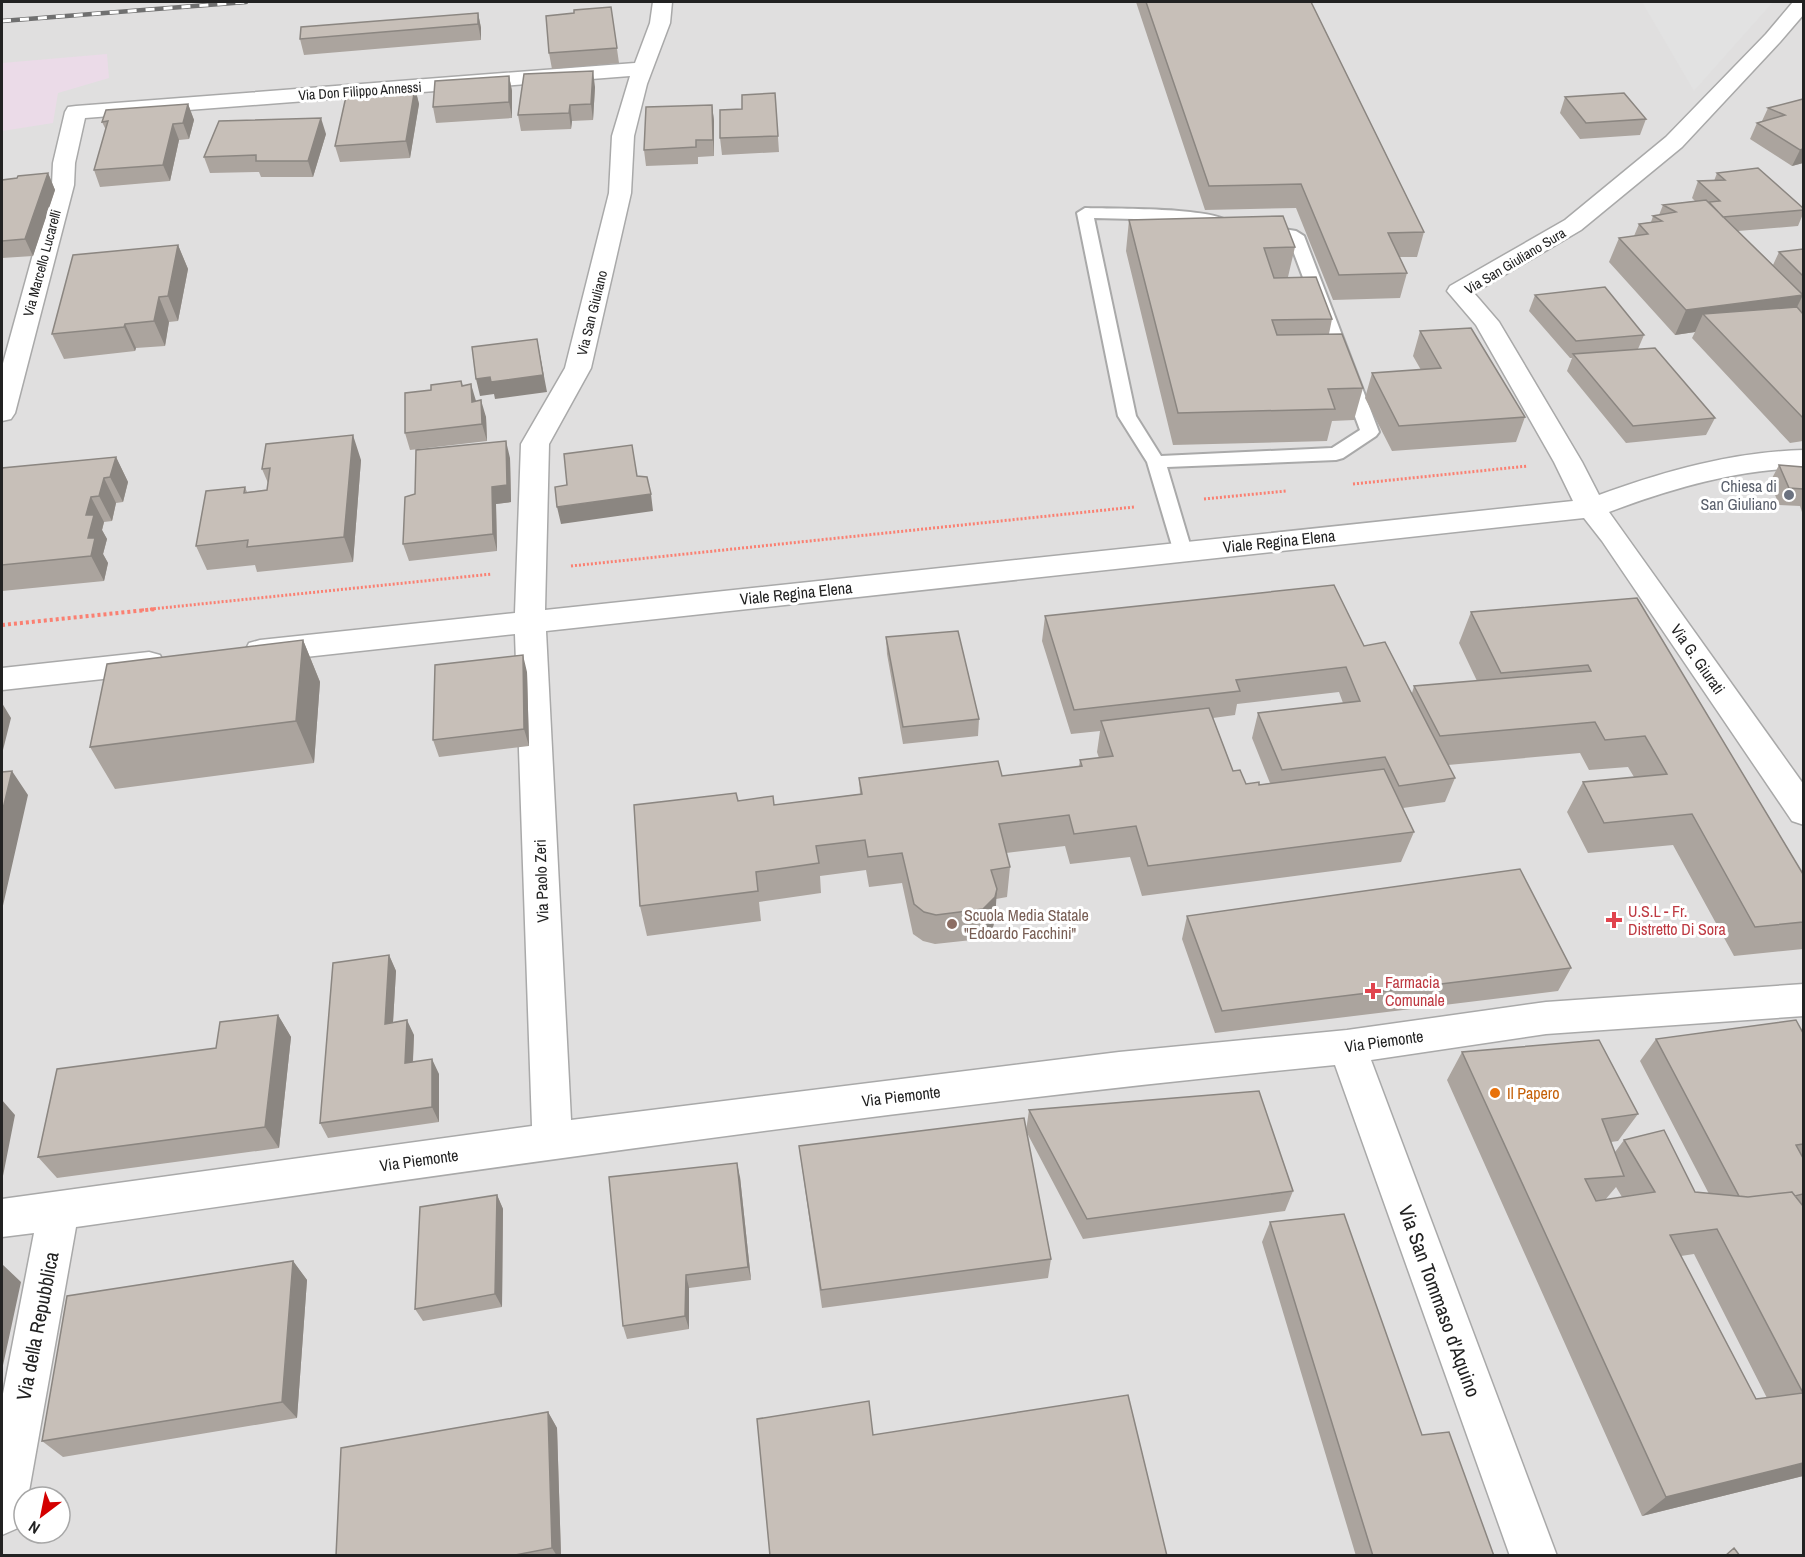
<svg xmlns="http://www.w3.org/2000/svg" width="1805" height="1557" viewBox="0 0 1805 1557" font-family="'Archivo Narrow',sans-serif">
	<style>
		.residential { fill: #e0dfdf; fill-rule: evenodd }
		.industrial { fill: #ebdbe8 }
		.parking { fill: #e2e2e2 }
		.lines { fill: none; stroke-linecap: round; stroke-linejoin: round }
		.service-casing { stroke: #a9a9a9; stroke-width: 4 }
		.minor-casing { stroke: #a9a9a9; stroke-width: 3 }
		.path-far1 { stroke: #fa8072; stroke-width: 3; stroke-dasharray: 2 2; stroke-linecap: butt }
		.path { stroke: #fa8072; stroke-width: 4; stroke-dasharray: 3 3; stroke-linecap: butt }
		.service { fill: #fff; fill-rule: evenodd }
		.minor { fill: #fff; fill-rule: evenodd }
		.rail-casing { stroke: #707070; stroke-width: 4.5 }
		.rail { stroke: #fff; stroke-width: 3; stroke-dasharray: 9; stroke-linecap: butt }
		.wall { fill: #aba49e; fill-rule: evenodd }
		.shaded-wall { fill: #8b8681 }
		.building { fill: #c7bfb8; stroke: #8b8681; stroke-width: 1.5; fill-rule: evenodd }
		.worship-dot { fill: #6b7280; stroke: #fff; stroke-width: 2 }
		.health-dot { fill: #e0444e; stroke: #fff; stroke-width: 2 }
		.education-dot { fill: #8d6e63; stroke: #fff; stroke-width: 2 }
		.food-dot { fill: #e8710a; stroke: #fff; stroke-width: 2 }
		.labels { text-anchor: middle; dominant-baseline: central; stroke-width: 6; stroke-linejoin: round; paint-order: stroke }
		.far-street-label { font-size: 14px; fill: #222; stroke: #fff }
		.worship-label { font-size: 16px; fill: #5b616d; stroke: #fff; text-anchor: end }
		.street-label { font-size: 16px; fill: #222; stroke: #fff }
		.health-label { font-size: 16px; fill: #be3a42; stroke: #fff; text-anchor: start }
		.education-label { font-size: 16px; fill: #785e54; stroke: #fff; text-anchor: start }
		.food-label { font-size: 16px; fill: #c56008; stroke: #fff; text-anchor: start }
		.near-street-label { font-size: 20px; fill: #222; stroke: #fff }
	</style>
	<rect width="100%" height="100%" fill="#f2efe9"/>
	<path class="residential" d="M2,2h1801v1553l-1801,1zM24,1497h36v36h-36z"/>
	<path class="industrial" d="M107,54l2,24 -51,15 -5,30 -51,8v-68z"/>
	<path class="parking" d="M1642,2h131l-79,89z"/>
	<g class="lines">
		<defs>
			<path id="service" d="M1085,208c25,1 132,-1 145,15l-8,5 -47,-8 -81,-2 42,198 25,40 171,-8 28,-18 -71,-190 -35,-7 -2,-3 8,-5 36,6 8,5 75,196 -3,4 -33,22 -7,2 -169,7 25,84 -3,5 -7,2 -7,-2 -28,-94 -29,-46 -41,-203z"/>
			<path id="minor" d="M653,2h19l-2,21 -23,61 -13,52 -3,57 -40,175 -42,76 -4,166 1028,-109 -19,-39 -78,-137 -29,-34 3,-5 115,-66 101,-83 100,-103 27,-32h11v12l-24,28 -98,105 -101,83 -107,63 25,29 83,140 17,33c66,-24 133,-43 205,-45v18c-69,2 -131,20 -195,44l195,273v40l-12,-4 -190,-280 -18,-23 -1038,113 25,489 548,-68 228,-22 199,-28 258,-18v32l-258,18 -175,26 186,496h-47l-175,-491c-422,41 -840,102 -1259,162l-48,270h-4v17l-6,14 -16,7v-136l32,-166 -32,4v-38l530,-73 -17,-492 -255,28 -11,-3 -4,-8 4,-8 11,-3 255,-27 6,-169 44,-76 44,-175 3,-57 18,-60 -545,42 -10,45 -1,22 -59,228 -4,6 -9,2v-54l50,-182 1,-22 12,-51 3,-5 8,-1 559,-43 15,-40z
				M149,652l11,3 4,8 -4,8 -11,3 -147,16v-22z"/>
		</defs>
		<use href="#service" class="service-casing"/>
		<use href="#minor" class="minor-casing"/>
		<path class="path-far1" d="M1353,484l175,-18
			M1204,499l82,-8
			M571,566l563,-59
			M142,610l350,-36"/>
		<path class="path" d="M2,625l154,-16"/>
		<use href="#service" class="service"/>
		<use href="#minor" class="minor"/>
		<defs>
			<path id="rail" d="M2,21l244,-19"/>
		</defs>
		<use href="#rail" class="rail-casing"/>
		<use href="#rail" class="rail"/>
	</g>
	<path class="wall" d="M1136,2h175l113,230 -7,25h-18l8,16 -7,25 -67,2 -37,-92 -91,2z
		M611,7l8,56 -67,6 -3,-16 25,-40z
		M478,13l3,15v12l-177,15 -4,-16z
		M509,76l3,15v27l-76,5 -3,-16z
		M595,87l-2,33 -21,1 -1,8 -50,2 -3,-16z
		M415,88l4,16 -9,54 -70,4 -5,-16z
		M775,93l4,59 -57,3 -2,-17 22,-29z
		M1565,97l81,22 -6,16 -60,4 -20,-26z
		M1803,99v64l-11,3 -42,-27 7,-16 5,-2 6,-13z
		M188,104l6,16 -5,19 -10,1 -9,41 -70,6 -6,-17 12,-40 -4,-8z
		M712,105l2,16v35l-16,1v7l-52,2 -2,-16z
		M326,134l-13,43h-52l-2,-5 -49,1 -6,-16z
		M48,173l7,17 -22,66 -31,2v-78l15,-2z
		M1717,173l86,35v6l-5,12 -60,5 35,34 6,-13 24,-3v64l-6,-6 6,7v127l-13,2 -98,-105 3,-6 -20,3 -66,-73 10,-24 15,-2 5,-12 12,-2 2,-6 6,-1 4,-10 32,-4 -3,-3 6,-17h16z
		M1129,220l166,27 -7,30 44,42 -3,15 34,54 -9,32 -22,1 -5,20 -154,4 -47,-194z
		M178,245l10,24 -10,52 -9,1 -4,24 -29,2 -1,3 -71,8 -12,-25z
		M1535,295l109,40 -6,14 77,69 -9,17 -80,8 -59,-72 5,-13h-2l-41,-47z
		M1420,331l105,86 -9,25 -124,9 -27,-53 7,-25 49,-3 -8,-14z
		M461,381l2,5 13,15 10,16 1,24 -77,9 -5,-17 26,-43z
		M116,457l12,25 -5,20 -7,1 -4,18 -8,1 -2,8 5,9 -4,15 5,9 -4,18 -102,10v-123z
		M510,458l1,44 -15,2 1,47 -88,10 -6,-17 12,-50z
		M361,460l-8,102 -96,10 -2,-7 -48,5 -11,-24 49,-59 2,5 20,-2 1,-7 -6,-14z
		M1779,465l24,2v48l-3,-9 -21,-1 -9,-23z
		M1637,598l166,276v75l-69,7 -61,-111 -85,8 -21,-41 16,-30 51,-5 -6,-10 -39,3 -9,-17 -132,12 7,13 -10,24 -42,6 11,24 -13,30 -259,34 -12,-39 -60,7 -5,-18 -59,7 4,14 -3,30 -11,2 -1,20 -2,8 -12,12 -46,5 -12,-3 -10,-7 -11,-51 -33,4 -3,-17 -46,6 1,17 -62,9 2,19 -114,15 -7,-30 98,-105 36,4 86,-11 -1,-16 143,-2 77,-9 1,-7 19,-2 -2,-6 3,-21 -29,3 -29,-93 3,-25 319,30 48,47 2,-7 63,-5 -18,-38 12,-31zM1339,692l4,11 -85,10 -6,25 18,45 -11,2 -13,-1 -13,-13 -20,-53 22,-3 2,-11z
		M886,637l93,82 -1,17 -75,8 -16,-90z
		M303,640l17,42 -6,81 -199,26 -25,-42z
		M527,672l2,74 -90,11 -6,-17z
		M1187,916l384,52 -13,23 -343,42 -33,-94z
		M389,955l7,16 -3,51 21,13 -1,27 26,12v48l-111,16 -8,-15z
		M278,1015l13,22 -12,111 -222,30 -19,-21 178,-109z
		M1803,1033v443l-161,40 -195,-436 15,-28 176,62 -20,27 -7,1 4,10 9,-12 71,52 14,2 -69,-133 16,-22zM1616,1187l6,10 -17,3zM1694,1254l73,144 -11,1 -75,-143z
		M1029,1110l264,81 -8,20 -202,28 -57,-108z
		M799,1146l252,113 -3,19 -226,30z
		M740,1177l11,103 -62,8v41l-62,10 -4,-13z
		M497,1195l6,14 -1,98 -79,14 -8,-12z
		M1270,1222l152,213 72,121h-138l-94,-314z
		M293,1261l14,19 -10,138 -234,39 -21,-16z
		M548,1412l9,16 4,128h-225z"/>
	<path class="shaded-wall" d="M478,13l3,15v12l-3,-16z
		M593,71l2,16 -2,33 -2,-16z
		M509,76l3,15v27l-3,-16z
		M415,88l4,16 -9,54 -4,-17z
		M188,104l6,16 -5,19 -6,-16z
		M570,105l2,16 -1,8 -2,-16z
		M712,105l2,16v35l-1,-16z
		M321,118l5,16 -13,43 -5,-16z
		M173,124l6,16 -9,41 -7,-16z
		M1803,149v14l-11,3 8,-16z
		M48,173l7,17 -22,66 -8,-17z
		M178,245l10,24 -10,52 -10,-25z
		M1803,295l-12,24 -88,-5 -8,18 -20,3 11,-25z
		M159,297l10,25 -4,24 -11,-25z
		M125,324l11,24 -1,3 -11,-24z
		M537,339l10,53 -52,7 -1,-5 -14,2 -4,-17z
		M471,384l5,17 -4,1z
		M481,400l5,17 1,24 -5,-17z
		M353,435l8,25 -8,102 -9,-25z
		M506,441l4,17 1,44 -15,2 1,47 -4,-17 -1,-47z
		M116,457l12,25 -5,20 -13,-25z
		M104,478l12,25 -4,18 -13,-25z
		M651,494l2,17 -92,13 -4,-17z
		M91,497l13,25 -2,8 5,9 -4,15 5,9 -4,18 -13,-25 -5,-41z
		M303,640l17,42 -6,81 -18,-42z
		M523,655l4,17 2,74 -5,-17z
		M2,703l9,15 -9,36z
		M12,771l16,24 -26,115v-97z
		M997,889l-2,30 -2,8 -12,12 2,-30z
		M389,955l7,16 -4,68 -7,-15z
		M278,1015l13,22 -12,111 -14,-21z
		M407,1020l7,15 -2,43 -7,-15z
		M432,1059l7,15v48l-7,-15z
		M2,1100l13,15 -13,66z
		M737,1163l3,14 11,103 -3,-13z
		M497,1195l6,14 -1,98 -7,-13z
		M293,1261l14,19 -10,138 -15,-16z
		M2,1264l19,18 -19,88z
		M686,1275l3,13v41l-4,-13z
		M548,1412l9,16 4,128h-4l-5,-8z
		M1803,1463v13l-161,40 24,-19z"/>
	<path class="building" d="M1146,2h165l113,230 -36,1 19,40 -68,2 -38,-91 -92,2z
		M611,7l6,41 -68,5 -3,-37 28,-3v-3z
		M478,13v11l-178,15 1,-12z
		M593,71l-2,33 -21,1 -1,8 -51,2 6,-41z
		M509,76v26l-76,5 2,-26z
		M415,88l-9,53 -71,5 12,-54z
		M775,93l3,43 -58,2v-28l22,-1v-14z
		M1624,93l22,26 -60,4 -21,-26z
		M1803,99v50l-3,1 -43,-27 28,-8 -17,-7z
		M188,104l-5,19 -10,1 -10,41 -69,5 14,-49 -6,1 4,-12z
		M712,105l1,35h-17v7l-52,3 2,-43z
		M321,118l-13,43h-52v-6l-52,2 15,-36z
		M1758,168l45,40v2l-80,7 -14,-15 11,-1 -22,-20 27,-1 -8,-7z
		M48,173l-23,66 -23,2v-61l15,-2 1,-2z
		M1706,200l97,95 -117,15 -67,-72 29,-4 -9,-10 23,-3 -9,-5 23,-4 -13,-7z
		M1283,216l12,31 -31,1 10,30 42,-1 16,42 -60,1 5,15 65,-1 21,54 -35,1 7,20 -157,4 -49,-193z
		M178,245l-10,51 -9,1 -5,24 -29,3 -1,3 -72,7 21,-79z
		M1803,249v27l-24,-24z
		M1605,287l39,48 -68,6 -41,-46z
		M1797,307l6,7v104l-100,-104z
		M1471,328l54,89 -126,9 -27,-53 69,-5 -21,-37z
		M537,339l6,36 -52,7 -1,-5 -14,2 -4,-32z
		M1655,348l60,70 -82,8 -60,-72z
		M461,381l1,5 9,-2 1,18 9,-2 1,24 -77,9v-40l26,-3v-5z
		M353,435l-9,102 -97,10 1,-7 -52,6 10,-55 39,-4 -1,6 23,-3 3,-22 -8,1 4,-25z
		M506,441l1,44 -15,2 1,47 -90,10 2,-47 10,-3 1,-44z
		M632,445l5,31 10,1 4,17 -94,13 -2,-20 12,-2 -3,-31z
		M116,457l-6,20 -6,1 -5,18 -8,1 -5,18h8l-6,23h7l-4,18 -89,9v-97z
		M1779,465l24,2v22l-14,-1z
		M1334,585l30,61 21,-4 70,136 -56,8 -14,-29 -103,13 -24,-57 102,-12 -14,-34 -110,13 4,11 -166,19 -29,-94z
		M1637,598l166,276v48l-48,5 -63,-113 -88,9 -21,-41 84,-8 -22,-38 -40,4 -10,-18 -155,14 -26,-50 177,-15 -3,-6 -87,8 -30,-61z
		M958,631l21,88 -76,8 -17,-90z
		M303,640l-7,81 -206,26 17,-83z
		M523,655l1,74 -91,11 2,-75z
		M1209,708l24,63 7,-1 6,14 13,-2v3l125,-16 30,63 -266,34 -12,-40 -62,8 -5,-19 -70,9 11,43 -19,3 6,19 -2,8 -12,12 -47,6 -12,-3 -10,-8 -12,-51 -34,4 -3,-17 -49,6 3,17 -63,9 2,19 -118,15 -6,-101 102,-12 2,8 35,-5 1,9 88,-11 -3,-16 139,-17 4,15 80,-10 -2,-6 33,-4 -12,-35z
		M12,771l-10,42v-41z
		M1520,869l51,99 -349,43 -35,-95z
		M389,955l-4,69 22,-4 -2,43 27,-4v48l-112,16 13,-160z
		M278,1015l-13,112 -227,30 19,-88 159,-21 4,-26z
		M1796,1020l7,13v111l-7,1 7,13v36l-8,2 -3,-4 -44,5 -9,-1 -83,-157z
		M1599,1040l39,74 -36,5 22,57 -39,3 11,22 59,-9 -31,-52 40,-10 31,62 53,5 44,-5 11,14v257l-137,34 -204,-445zM1717,1229l86,164 -47,6 -86,-164z
		M1259,1091l34,100 -206,28 -58,-109z
		M1024,1118l27,141 -230,31 -22,-144z
		M737,1163l11,104 -62,8 -1,41 -62,10 -14,-149z
		M497,1195l-2,99 -80,15 5,-102z
		M1344,1214l78,221 27,-3 45,124h-121l-103,-334z
		M293,1261l-11,141 -240,39 25,-145z
		M1128,1395l39,161h-397l-13,-137 112,-18 4,34z
		M548,1412l4,136 -42,8h-174l5,-108z
		M1734,1548l6,8h-15z"/>
	<circle class="worship-dot" cx="1789" cy="495" r="6"/>
	<g class="health-dot">
		<path d="M1611 911h6v6h6v6h-6v6h-6v-6h-6v-6h6z"/>
		<path d="M1370 982h6v6h6v6h-6v6h-6v-6h-6v-6h6z"/>
	</g>
	<circle class="education-dot" cx="952" cy="924" r="6"/>
	<circle class="food-dot" cx="1495" cy="1093" r="6"/>
	<g class="labels">
		<g class="far-street-label">
			<text transform="translate(360 91) rotate(-4)">Via Don Filippo Annessi</text>
			<text transform="translate(1515 261) rotate(-31)">Via San Giuliano Sura</text>
			<text transform="translate(42 263) rotate(-75)">Via Marcello Lucarelli</text>
			<text transform="translate(592 313) rotate(-76)">Via San Giuliano</text>
		</g>
		<g class="worship-label">
			<text x="1777" y="486">Chiesa di<tspan x="1777" dy="18">San Giuliano</tspan></text>
		</g>
		<g class="street-label">
			<text transform="translate(1279 541) rotate(-6)">Viale Regina Elena</text>
			<text transform="translate(796 593) rotate(-6)">Viale Regina Elena</text>
			<text transform="translate(1698 659) rotate(55)">Via G. Giurati</text>
			<text transform="translate(541 881) rotate(-92)">Via Paolo Zeri</text>
			<text transform="translate(1384 1041) rotate(-8)">Via Piemonte</text>
			<text transform="translate(901 1096) rotate(-7)">Via Piemonte</text>
			<text transform="translate(419 1160) rotate(-8)">Via Piemonte</text>
		</g>
		<g class="health-label">
			<text x="1628" y="911">U.S.L - Fr.<tspan x="1628" dy="18">Distretto Di Sora</tspan></text>
			<text x="1385" y="982">Farmacia<tspan x="1385" dy="18">Comunale</tspan></text>
		</g>
		<g class="education-label">
			<text x="964" y="915">Scuola Media Statale<tspan x="964" dy="18">"Edoardo Facchini"</tspan></text>
		</g>
		<g class="food-label">
			<text x="1507" y="1093">Il Papero</text>
		</g>
		<g class="near-street-label">
			<text transform="translate(1440 1301) rotate(70)">Via San Tommaso d'Aquino</text>
			<text transform="translate(37 1326) rotate(-79)">Via della Repubblica</text>
		</g>
	</g>
	<rect width="1805" height="1557" fill="none" stroke="#222222" stroke-width="6"/>
	<g transform="translate(42 1515) rotate(212)"><circle r="28" fill="#ffffff" stroke="#a7a7a7" stroke-width="1.5"/>
	<path d="M0-4.5L10 22L0 15L-10 22Z" fill="#d40000"/>
	<text y="-9" font-size="16" font-weight="bold" text-anchor="middle" fill="#222222">N</text>
	</g>
</svg>
